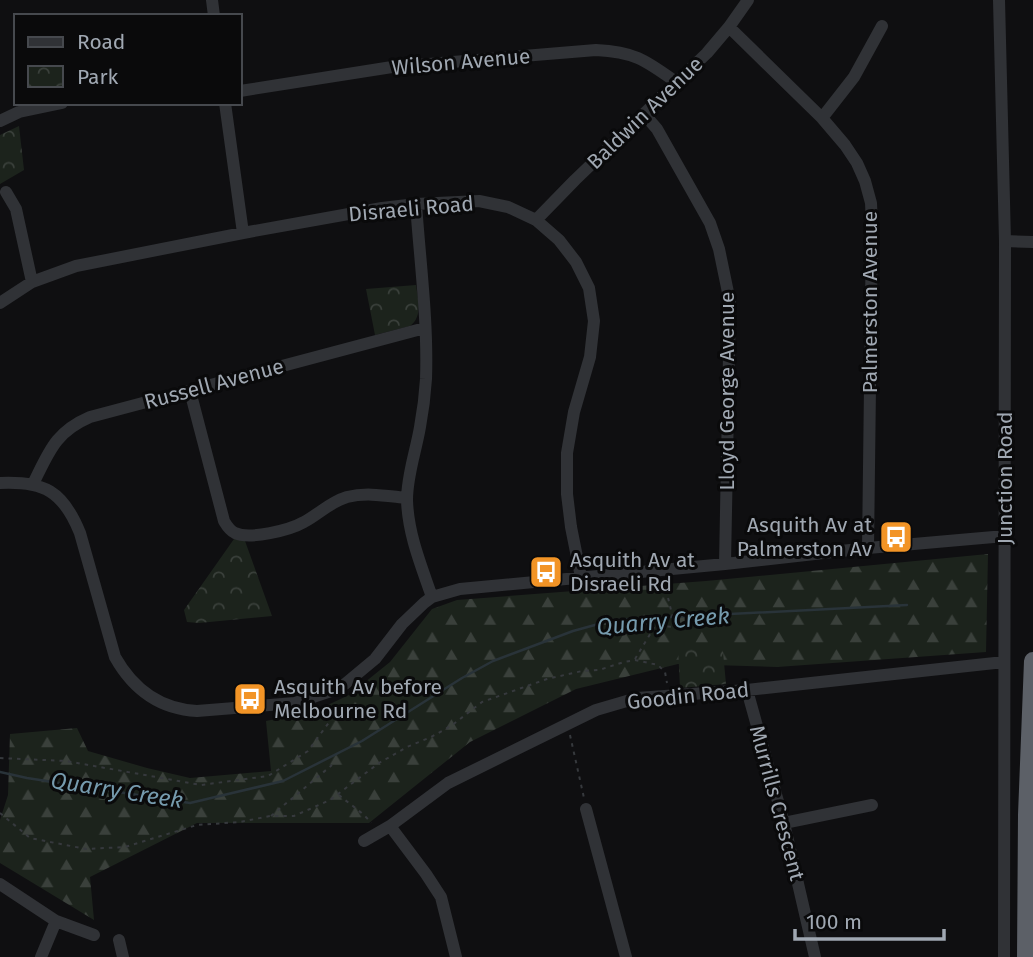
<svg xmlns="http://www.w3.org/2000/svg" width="1033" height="957" viewBox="0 0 1033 957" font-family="'Fira Sans',sans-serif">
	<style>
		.forest { fill: url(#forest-firs) }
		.park { fill: url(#park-crowns) }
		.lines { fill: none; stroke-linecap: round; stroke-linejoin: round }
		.stream { stroke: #293339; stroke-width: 2.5 }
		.path { stroke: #36393d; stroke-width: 2; stroke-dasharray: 3.5 5; stroke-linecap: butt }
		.minor { stroke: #303236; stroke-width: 12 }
		.highway { stroke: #5c6067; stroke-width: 18 }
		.labels { text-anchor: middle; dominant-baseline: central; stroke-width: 6; stroke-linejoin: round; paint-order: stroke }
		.street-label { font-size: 21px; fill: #a0a8b2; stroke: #0a0a0b }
		.poi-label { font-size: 21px; fill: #a0a8b2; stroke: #0a0a0b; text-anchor: start }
		.water-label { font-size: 23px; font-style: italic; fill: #769bae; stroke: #0a0a0b }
	</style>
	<defs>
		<pattern id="forest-firs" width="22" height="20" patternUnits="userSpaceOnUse" patternTransform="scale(1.75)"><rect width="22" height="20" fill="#1c231c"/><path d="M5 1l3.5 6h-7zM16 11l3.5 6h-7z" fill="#3a403b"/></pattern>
		<pattern id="park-crowns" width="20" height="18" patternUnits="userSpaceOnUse" patternTransform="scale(1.75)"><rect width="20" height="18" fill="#1c231c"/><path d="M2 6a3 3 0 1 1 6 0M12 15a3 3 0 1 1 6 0" fill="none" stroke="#3a403b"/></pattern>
	</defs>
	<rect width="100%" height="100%" fill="#0f0f11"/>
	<path class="forest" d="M988,554l-2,98 -209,15 -99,-3 -102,25 -106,53 -101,81h-172l-107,54 4,43 -94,-57v-43l8,-25 2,-61 67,-6 11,23 59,17 43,10 81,-7 -5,-50 49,-10 34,-16 41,-33 42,-53 25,-9 249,-19z"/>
	<path class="park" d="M19,126l5,44 -24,14v-49z
		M416,285c2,15 7,31 -6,41l-35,9 -9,-46z
		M234,539l11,2 27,75 -73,7 -12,-1 -3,-12z
		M722,641l4,43 -46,4 -2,-41z"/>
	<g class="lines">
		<path class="stream" d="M0,772l27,6 163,25 93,-22 79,-40 100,-63 31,-17 80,-30 40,-11 294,-15"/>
		<path class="path" d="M635,659l20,-33 20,1 -10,-42
			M570,735l14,63
			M0,758l66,3 135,24 67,-9 40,-25 22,-30 -3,-16
			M339,795c10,9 24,17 32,28
			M0,813l30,25 56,11 39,-2 72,-22 43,-3 30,-6h24l36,-16 49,-37 28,-16 24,-10 20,-11 31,-24 65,-23 35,-8 17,-1 25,-8 11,-2 23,5 7,7 2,11
			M271,816l61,-51"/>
		<path class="minor" d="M212,0l2,16
			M999,0l6,241 -1,716
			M729,27l93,91 23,27 12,18 8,18 6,22 1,22 -4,323
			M240,91l152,-24 204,-17c39,2 49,10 80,32
			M225,103l18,130
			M644,114l13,15 53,94 9,26 11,53 -5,262
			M822,118l32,-41 28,-51
			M0,121l19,-9 43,-9
			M6,192l10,17 16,73
			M416,204c4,58 12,117 10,175 -1,16 -3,32 -6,48 -4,24 -13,48 -13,73 1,34 14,65 25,97
			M536,220l39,-40 132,-127 22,-26 19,-27
			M1005,241l28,1
			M0,303l32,-21 44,-16 167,-33 139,-25 34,-4 63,-3 29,6 28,13 23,20 17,22 13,26 5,33 -4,36 -16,55 -7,41v41l4,33 10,50
			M190,391l34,130c3,5 5,9 11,12 15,7 55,-3 69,-11 15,-8 26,-20 43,-25 20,-5 40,-1 60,1
			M0,483c44,-2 63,8 80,50l35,124c18,32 45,52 82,54l98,-8 36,-12 14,-7 30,-25 27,-35 22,-21 8,-6 28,-8 265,-25 143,-16 137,-12
			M33,484c16,-32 22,-52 57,-67l335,-89
			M747,690l37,133 31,134
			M586,809l40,148
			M784,823l88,-18
			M390,826l36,48 15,23 15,60
			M364,841l26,-15 58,-43 148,-73 41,-12 110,-8 257,-28
			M0,884l56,37 38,14
			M119,940l4,17
			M41,957l15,-36"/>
		<path class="highway" d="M1026,957l1,-142 6,-154"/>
	</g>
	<defs>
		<symbol id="bus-square" viewBox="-11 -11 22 22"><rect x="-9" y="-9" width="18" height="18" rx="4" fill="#f29426" stroke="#0a0a0b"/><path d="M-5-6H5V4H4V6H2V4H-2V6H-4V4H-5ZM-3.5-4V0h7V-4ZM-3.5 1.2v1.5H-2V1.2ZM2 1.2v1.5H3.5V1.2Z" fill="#fff"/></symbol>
	</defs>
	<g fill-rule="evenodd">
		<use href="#bus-square" x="877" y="518" width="38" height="38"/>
		<use href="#bus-square" x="527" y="553" width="38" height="38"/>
		<use href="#bus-square" x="231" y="680" width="38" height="38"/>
	</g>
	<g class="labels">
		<g class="street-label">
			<text transform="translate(461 62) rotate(-5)">Wilson Avenue</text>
			<text transform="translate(645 113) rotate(-44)">Baldwin Avenue</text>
			<text transform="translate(411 209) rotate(-5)">Disraeli Road</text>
			<text transform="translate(870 302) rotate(-90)">Palmerston Avenue</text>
			<text transform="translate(214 384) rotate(-15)">Russell Avenue</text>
			<text transform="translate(727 391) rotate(-90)">Lloyd George Avenue</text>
			<text transform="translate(1005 478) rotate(-90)">Junction Road</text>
			<text transform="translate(688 696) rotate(-6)">Goodin Road</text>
			<text transform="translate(777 803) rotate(75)">Murrills Crescent</text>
		</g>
		<g class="poi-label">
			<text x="872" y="525" text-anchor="end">Asquith Av at<tspan x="872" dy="24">Palmerston Av</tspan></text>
			<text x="570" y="560">Asquith Av at<tspan x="570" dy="24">Disraeli Rd</tspan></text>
			<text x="274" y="687">Asquith Av before<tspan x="274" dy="24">Melbourne Rd</tspan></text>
		</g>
		<g class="water-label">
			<text transform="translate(663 621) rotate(-5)">Quarry Creek</text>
			<text transform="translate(117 790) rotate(9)">Quarry Creek</text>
		</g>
	</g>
	<rect x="14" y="14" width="228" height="91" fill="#0a0a0b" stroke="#46494e" stroke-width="2"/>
	<rect x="28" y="37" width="35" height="10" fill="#303236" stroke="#46494e" stroke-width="2"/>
	<text x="77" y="49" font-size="21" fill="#a0a8b2">Road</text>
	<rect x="28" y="66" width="35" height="21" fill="url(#park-crowns)" stroke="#46494e" stroke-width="2"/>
	<text x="77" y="84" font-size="21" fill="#a0a8b2">Park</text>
	<path d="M795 929v10h149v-10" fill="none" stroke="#a0a8b2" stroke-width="3.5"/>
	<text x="806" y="929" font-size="21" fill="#a0a8b2" stroke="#0a0a0b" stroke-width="5" paint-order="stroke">100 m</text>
</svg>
